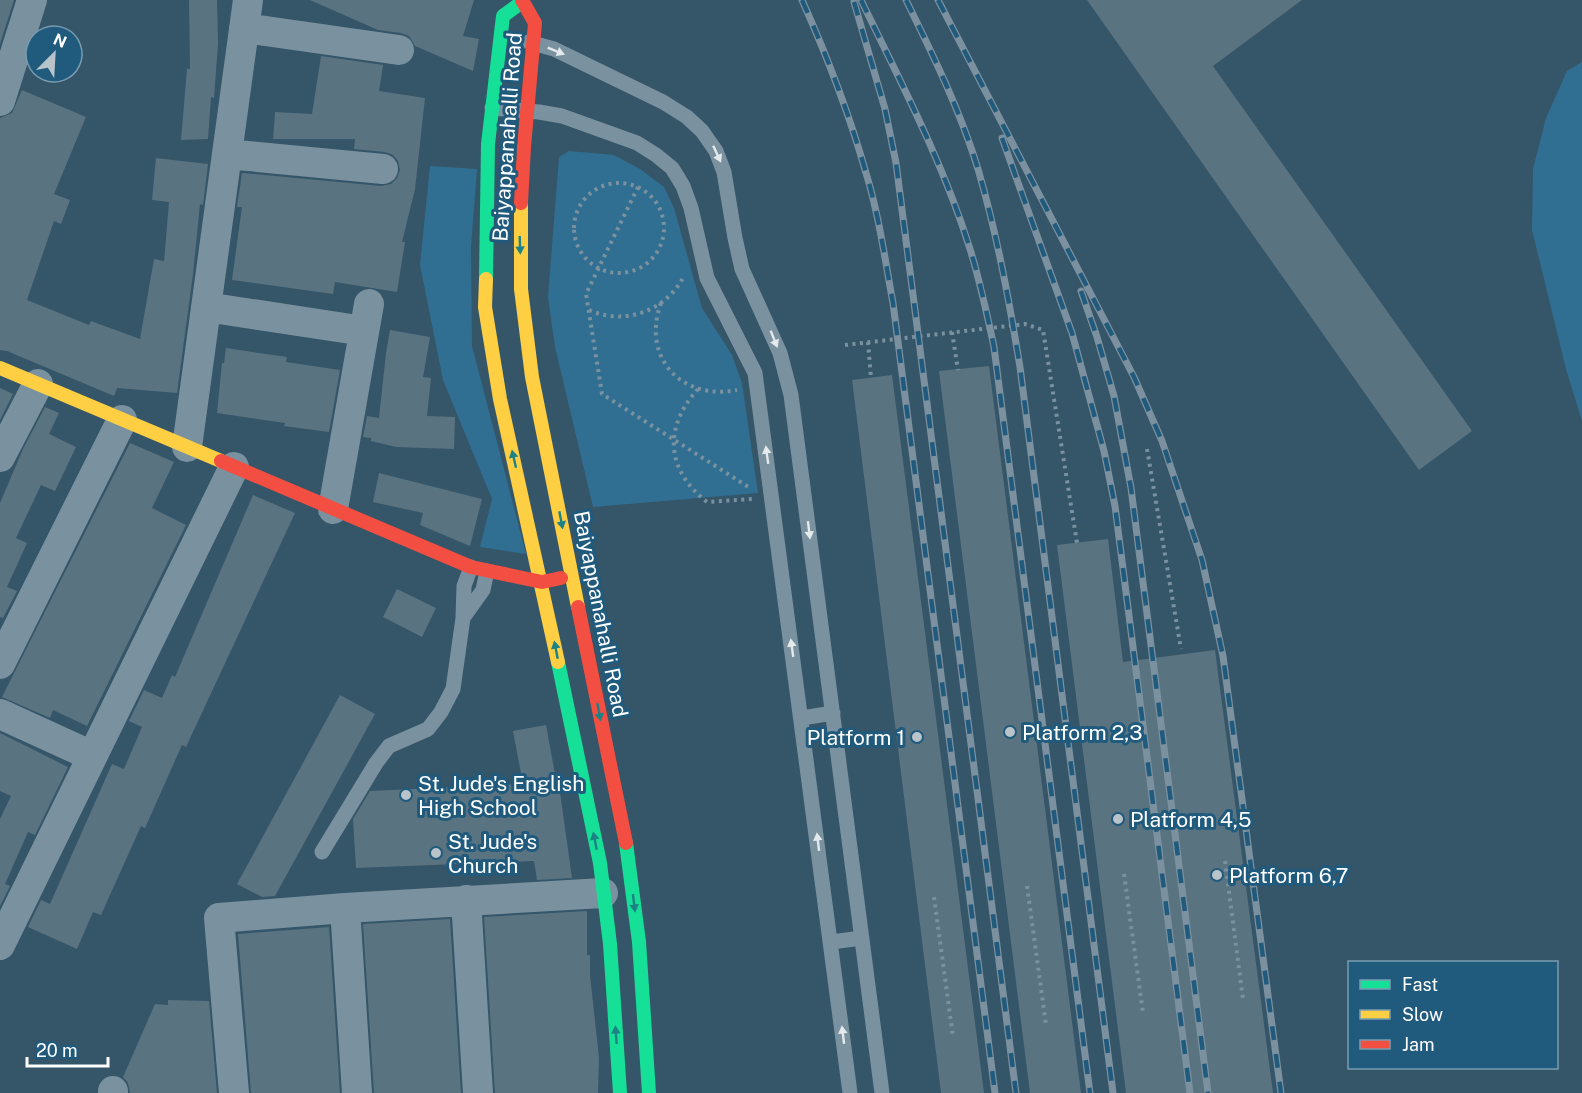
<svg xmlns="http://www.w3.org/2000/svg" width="1582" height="1093" viewBox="0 0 1582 1093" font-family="'Public Sans',sans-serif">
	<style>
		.green { fill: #316f92 }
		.building { fill: #5a7381 }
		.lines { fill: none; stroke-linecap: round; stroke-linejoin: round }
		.path { stroke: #7a919f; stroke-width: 4; stroke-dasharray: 3 4.5; stroke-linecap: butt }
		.lane { stroke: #7a919f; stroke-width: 15 }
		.street { stroke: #7a919f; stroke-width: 30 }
		.fast { stroke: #16e098; stroke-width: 14 }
		.slow { stroke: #ffcf43; stroke-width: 14 }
		.jam { stroke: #f24e42; stroke-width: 14 }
		.rail-casing { stroke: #7c919f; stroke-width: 7 }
		.rail { stroke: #205a7d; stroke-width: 4.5; stroke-dasharray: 14; stroke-linecap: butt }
		.oneway { fill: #e4e9ec }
		.oneway2 { fill: #1d8285 }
		.poi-dot { fill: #b8c4ca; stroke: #205a7d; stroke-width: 2 }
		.labels { text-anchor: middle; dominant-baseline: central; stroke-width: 6; stroke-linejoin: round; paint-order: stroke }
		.street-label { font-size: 21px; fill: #fff; stroke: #205a7d }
		.poi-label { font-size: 21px; fill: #fff; stroke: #205a7d; text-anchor: start }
	</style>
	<rect width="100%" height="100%" fill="#355568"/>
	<path class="green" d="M1582,62v359l-16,-52 -34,-139 1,-61 13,-51 21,-47z
		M569,151l45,4 26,14 24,18 10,21 28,100 30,47 10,28 16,110 -165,14 -38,-160 -7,-50 11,-140z
		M430,166l47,3 -6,78 1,99 54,208 -46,-7 12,-48 -49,-119 -23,-115z"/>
	<path class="building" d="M0,0h14l-14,44z
		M189,0h28l1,44 -4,54 -3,-1 -3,42 -27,1 6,-71h3z
		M310,0h164l-11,36 16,3 -6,32 -58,-25 -6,-10 -8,-3 -23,-3z
		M1087,0h215l-89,66 259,365 -53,39z
		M321,56l62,9 -4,26 46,7 -10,91 -13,53h3l-8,50 -62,-10 -2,12 -101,-14 10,-73h-5l5,-34 139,13 10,-2 6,-6 3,-8 -2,-9 -5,-6 -8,-3 -31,-3 1,-10h-82l2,-27 37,2z
		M22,90l64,27 -32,77 16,6 -9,24 -7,-3 -27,79 62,25 2,-4 49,18 14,-80 10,2 5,-59 -17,-2 4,-42 52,6 -5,41 -3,-1 -7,70 -16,119 -60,-5 -3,8 -107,-45 -7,-1v-232l12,-5z
		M390,330l40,7 -7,40 8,1 -4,38 28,1 -1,32 -58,-2 -25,-6v-3l-8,-1 4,-21 12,2 7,-65z
		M226,348l61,9 -1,5 54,8 -11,62 -45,-6 1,-3 -68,-10 5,-50h2z
		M989,366l92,727h-51l-91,-722z
		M892,375l92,718h-43l-89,-713z
		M0,388l13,6 -13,26z
		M45,407l14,6 -10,21 27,13 -21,44 -14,-6 -25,53 11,5 -20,44 10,4 -14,27 -3,-1v-114l23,-54z
		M130,443l44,19 -22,46 34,17 -99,201 -34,-16 -3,8 -48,-21z
		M379,473l103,26 -12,47 -50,-21 3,-12 -50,-11z
		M253,495l42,18 -109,234 -4,-2 -37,83 -4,-2 -40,89 -8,-3 -16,37 -49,-22 13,-27 9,4 62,-140 12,5 18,-42 -13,-6 15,-31 18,8 10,-23 3,2z
		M1108,539l15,123 92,-12 58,443h-147l-69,-548z
		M397,589l39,19 -14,29 -39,-20z
		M340,695l35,19 -100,182 -13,1 -25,-13z
		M546,725l11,60h2l13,93 -35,2 -3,-19 -178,7 -3,-49 17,-28 153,-7 -10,-53z
		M0,733l68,34 -33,68 -7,-3 -23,52 5,2 -10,20v-87l11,-23 -11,-5z
		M587,911v44h3v20l9,83 -1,35h-103l-11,-176z
		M450,919l11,174h-87l-11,-169z
		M329,927l11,166h-89l-13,-159z
		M168,1000l41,1 8,92h-87l-2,-10 -5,-6 32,-73 13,1z"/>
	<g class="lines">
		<path class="path" d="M574 228a45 45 0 1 1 90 0a45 45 0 1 1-90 0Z
			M638,187l-52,107 16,100 148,94
			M661,303c-20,54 20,98 76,87
			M589,310c36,16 77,1 95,-34
			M952,332l6,38
			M868,342l3,36
			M845,345l180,-21 18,6 34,213
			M698,389c-35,39 -32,81 9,113l45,-3
			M1147,449l34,200
			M1225,861l18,138
			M1124,874l19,139
			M1027,886l19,139
			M934,897l19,140"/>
		<path class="lane" d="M529,42l25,7 109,53 24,15 15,14 14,20 8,21 11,66 7,31 38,84 11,42 91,698
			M492,108l47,4 23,4 75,27 19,12 16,13 11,18 8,22 16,70 48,95 95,720
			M471,567l-7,19 -1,32 20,-28 4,-19
			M802,718l31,-5
			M322,852l54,-89 13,-17 39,-17 13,-17 12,-23 10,-71
			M831,942l31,-4"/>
		<path class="street" d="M244,28l155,22
			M0,101l32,-101
			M227,154l156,15
			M206,307l158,24
			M187,447l61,-447
			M0,457l38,-73
			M333,509l36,-205
			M0,664l122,-244
			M0,714l92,42
			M466,900l12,193
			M345,908l12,185
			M0,945l234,-478
			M113,1093v-2
			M234,1093l-15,-175 126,-10 258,-15"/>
		<path class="fast" d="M486,279l2,-135 15,-128 19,-14
			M558,662l42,201 10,81 10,149
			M626,843l13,99 10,151"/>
		<path class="slow" d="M521,203v86l11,88 46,230
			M486,279l-1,28 15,92 58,263
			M0,368l221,93"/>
		<path class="jam" d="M521,203l3,-56 11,-124 -13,-23
			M221,461l250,106 71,15 19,-4
			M578,607l48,236"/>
		<defs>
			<path id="rail" d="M802,0c25,56 47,113 64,173 13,42 19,87 27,130l102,790
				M861,0c39,81 82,162 109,249 10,32 17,65 24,98l96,746
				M906,0c27,55 54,110 72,169 19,65 31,131 42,198l93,726
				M938,0l196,377 28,64 40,119 21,96 58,437
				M854,2l31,107 11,54 120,930
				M1002,138l70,195 32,118 11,55 75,587
				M1081,291l16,46 17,59 17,92 77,605"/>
		</defs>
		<use href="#rail" class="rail-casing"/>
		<use href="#rail" class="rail"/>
	</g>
	<defs><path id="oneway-solid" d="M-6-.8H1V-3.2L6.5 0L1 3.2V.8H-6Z" transform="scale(1.5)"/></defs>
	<g class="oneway">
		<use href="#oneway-solid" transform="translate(556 51) rotate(22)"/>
		<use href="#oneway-solid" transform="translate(717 154) rotate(65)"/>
		<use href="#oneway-solid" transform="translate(774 339) rotate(68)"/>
		<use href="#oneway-solid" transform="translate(767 455) rotate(-98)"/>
		<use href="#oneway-solid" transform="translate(809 530) rotate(83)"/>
		<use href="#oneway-solid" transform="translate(792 648) rotate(-98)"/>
		<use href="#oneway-solid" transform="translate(818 842) rotate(-97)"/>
		<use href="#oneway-solid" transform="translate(843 1035) rotate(-97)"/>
	</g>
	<g class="oneway2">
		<use href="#oneway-solid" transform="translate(520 245) rotate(88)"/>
		<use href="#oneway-solid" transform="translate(514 459) rotate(-103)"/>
		<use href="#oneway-solid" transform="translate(561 520) rotate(79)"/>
		<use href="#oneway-solid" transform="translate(556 650) rotate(-101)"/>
		<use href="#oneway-solid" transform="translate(599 712) rotate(79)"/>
		<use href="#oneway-solid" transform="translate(595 841) rotate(-101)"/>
		<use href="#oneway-solid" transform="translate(634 903) rotate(83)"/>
		<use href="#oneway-solid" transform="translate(616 1035) rotate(-94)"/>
	</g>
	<g class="poi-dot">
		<circle cx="1010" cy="732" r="6"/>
		<circle cx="917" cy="737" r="6"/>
		<circle cx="406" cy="795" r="6"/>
		<circle cx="1118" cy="819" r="6"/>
		<circle cx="436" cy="853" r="6"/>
		<circle cx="1217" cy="875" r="6"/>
	</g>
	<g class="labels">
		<g class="street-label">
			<text transform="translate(507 137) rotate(-86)">Baiyappanahalli Road</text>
			<text transform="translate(601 614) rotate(79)">Baiyappanahalli Road</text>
		</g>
		<g class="poi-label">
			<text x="1022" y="732">Platform 2,3</text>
			<text x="905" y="737" text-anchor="end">Platform 1</text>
			<text x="418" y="783">St. Jude's English<tspan x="418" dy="24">High School</tspan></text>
			<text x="1130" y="819">Platform 4,5</text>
			<text x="448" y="841">St. Jude's<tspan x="448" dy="24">Church</tspan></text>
			<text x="1229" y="875">Platform 6,7</text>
		</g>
	</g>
	<rect x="1348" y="961" width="210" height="108" fill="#205a7d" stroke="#799cb1" stroke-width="1.5"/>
	<rect x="1360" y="980" width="30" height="9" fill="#16e098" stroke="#799cb1" stroke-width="1.5"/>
	<text x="1402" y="991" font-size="18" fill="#ffffff">Fast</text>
	<rect x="1360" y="1010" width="30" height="9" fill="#ffcf43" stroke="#799cb1" stroke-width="1.5"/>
	<text x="1402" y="1021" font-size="18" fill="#ffffff">Slow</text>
	<rect x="1360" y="1040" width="30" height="9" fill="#f24e42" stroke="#799cb1" stroke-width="1.5"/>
	<text x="1402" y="1051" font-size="18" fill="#ffffff">Jam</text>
	<g transform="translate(54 54) rotate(24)"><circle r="28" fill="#205a7d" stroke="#799cb1" stroke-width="1.5"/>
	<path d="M0-4.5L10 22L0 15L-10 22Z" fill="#b8c4ca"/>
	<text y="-9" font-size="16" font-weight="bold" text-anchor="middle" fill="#ffffff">N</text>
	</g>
	<path d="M27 1057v9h81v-9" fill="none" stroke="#ffffff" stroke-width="3"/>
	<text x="36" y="1057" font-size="18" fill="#ffffff" stroke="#205a7d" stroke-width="4.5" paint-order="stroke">20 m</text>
</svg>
